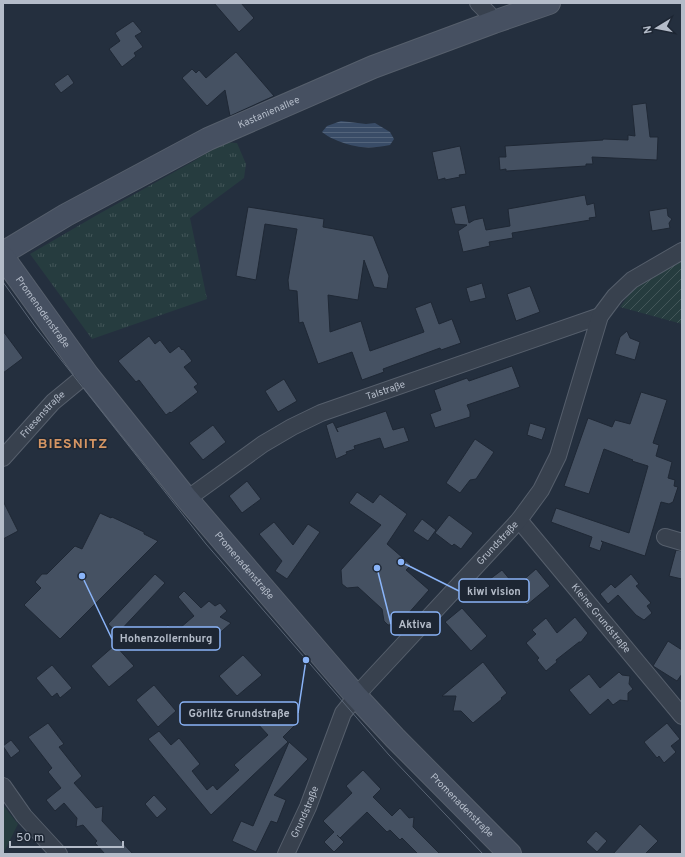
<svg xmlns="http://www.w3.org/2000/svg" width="685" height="857" viewBox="0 0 685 857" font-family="Overpass,sans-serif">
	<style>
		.grass { fill: url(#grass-tufts) }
		.garden { fill: url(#garden-furrows) }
		.pitch { fill: #263c3f }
		.water { fill: url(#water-rules) }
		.building { fill: #455162; stroke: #1f2835 }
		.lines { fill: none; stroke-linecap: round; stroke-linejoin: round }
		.street-casing { stroke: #565f6c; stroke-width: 18 }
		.secondary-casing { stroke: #565f6c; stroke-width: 24 }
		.street { stroke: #38414e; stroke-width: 16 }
		.secondary { stroke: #465061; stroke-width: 22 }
		.tram { stroke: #5a6575; stroke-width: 1 }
		.labels { text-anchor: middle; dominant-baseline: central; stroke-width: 3; stroke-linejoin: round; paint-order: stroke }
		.street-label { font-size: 10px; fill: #b4bcc9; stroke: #1d2633 }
		.district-label { font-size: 14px; font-weight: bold; letter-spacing: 1px; fill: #d59563; stroke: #1d2633 }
		.leader { fill: none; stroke: #8ab4f8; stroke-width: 1.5 }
		.callout-dot { fill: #8ab4f8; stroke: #1d2633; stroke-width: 1.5 }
		.callout { fill: #1d2633; stroke: #8ab4f8; stroke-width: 1.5 }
		.callout-label { font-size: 11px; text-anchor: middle; font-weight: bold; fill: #b4bcc9 }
	</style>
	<defs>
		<pattern id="grass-tufts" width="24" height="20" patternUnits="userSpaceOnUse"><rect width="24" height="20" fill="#263c3f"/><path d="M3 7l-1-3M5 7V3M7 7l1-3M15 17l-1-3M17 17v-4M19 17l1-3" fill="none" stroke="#435659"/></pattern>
		<pattern id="garden-furrows" width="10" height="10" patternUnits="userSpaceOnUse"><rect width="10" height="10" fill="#263c3f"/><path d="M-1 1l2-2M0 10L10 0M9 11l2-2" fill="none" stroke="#435659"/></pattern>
		<pattern id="water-rules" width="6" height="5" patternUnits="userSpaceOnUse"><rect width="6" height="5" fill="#394c67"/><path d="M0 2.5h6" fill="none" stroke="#53647b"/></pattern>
	</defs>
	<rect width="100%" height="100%" fill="#242f3e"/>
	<path class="grass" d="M224,142l13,1 9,21 -2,14 -54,40 17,81 -115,40 -62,-85 67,-39 97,-54z"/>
	<path class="garden" d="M682,258v66l-62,-17 13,-18z"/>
	<path class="pitch" d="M3,805l15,19 -15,30z"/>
	<path class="water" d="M341,121l25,3 9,-1 15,9 4,7 -4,6c-10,2 -20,3 -29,2 -11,-1 -31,-8 -39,-15l5,-6z"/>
	<path class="building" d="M214,3h27l13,15 -15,14z
		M133,21l9,11 -7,4 8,11 -9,6 2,3 -14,11 -13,-18 11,-8 -5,-8z
		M236,52l38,44 -44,20 -5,-26 -18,16 -25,-28 10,-9 4,4 3,-3 7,8z
		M68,74l6,9 -13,10 -7,-9z
		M646,103l4,34h8l-1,23 -65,-3 1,7h-7v2l-80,5v-2l-6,1 -1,-13h7l-1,-11 98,-6v-1l25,1v-5l7,1 -3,-31z
		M460,146l6,28 -7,1 1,2 -15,3v-2l-7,2 -6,-28z
		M585,195l2,10 7,-2 2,14 -7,1 1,2 -78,13 1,5 -24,4 1,4 -27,6 -5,-21 9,-6 -12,-1 -4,-16 14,-3 4,18 5,-3 9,-2 3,12 24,-4 -2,-17z
		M248,207l76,12 -1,8 50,9 16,40 -2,13 -13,-2 -10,-27 -6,40 -30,-5 2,37 31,-11 9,30 54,-19 -9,-24 16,-6 8,22 13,-5 9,24 -20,7 -1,-2 -57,21 1,3 -22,8 -10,-28 -34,12 -15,-42 -4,1 -2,-32 -8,-1 -1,-10 9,-51 -32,-5 -9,56 -20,-4z
		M667,208l1,8 4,3 -3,4 1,5 -18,3 -3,-20z
		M482,283l4,15 -16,4 -4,-14z
		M530,286l10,26 -24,9 -9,-27z
		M3,331l20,27 -20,15z
		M627,331l3,7 10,4 -5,18 -20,-6 5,-17z
		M149,336l6,8 5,-4 10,13 9,-7 3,4 1,-1 9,12 -8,6 14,17 -4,3 4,5 -27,21 -1,-1 -4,3 -27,-35 -3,2 -18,-21z
		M512,366l8,21 -53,18 3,7v5l-35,11 -5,-14 11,-4 -7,-20 33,-12 2,3z
		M284,379l13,22 -19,11 -13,-21z
		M641,392l26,8 -14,43 6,2 -3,11 16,6 -4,16 7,2 -1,6 4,1 -5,15 -4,2 -8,-2 -16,54 -44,-15 2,1 -3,9 -11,-4 3,-10 -41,-15 5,-14 73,25 19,-67 -16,-5 1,-1 -29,-11 -15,45 -25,-8 24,-68 24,9 3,-7 15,4z
		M386,411l7,19 11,-3 5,14 -25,8 -4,-11 -26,8 1,3 -9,3 1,2 -11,5 -10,-34 7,-3 5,10 -2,-4z
		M530,423l16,5 -4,12 -15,-5z
		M213,425l13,17 -23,18 -14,-17z
		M475,439l19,13 -18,27 -6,1 -10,13 -14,-10z
		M247,481l14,18 -19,14 -13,-17z
		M357,492l16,11 7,-9 27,20 -20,30 24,21 -5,5 23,20 -30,34 -11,1 -4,-4 -2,-12 -24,-22 -11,1 -5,-4 -1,-14 40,-45 -32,-22z
		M3,501l15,30 -15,8z
		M100,513l11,5 1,-1 32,15v2l14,7 -98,98 -36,-34 17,-17 -6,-6 7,-8h5l28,-28 7,3z
		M449,515l24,18 -12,16 -7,-5 -2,2 -17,-13z
		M422,519l14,11 -8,11 -15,-10z
		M274,522l19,23 15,-21 12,8 -33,47 -12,-8 7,-10 -23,-27z
		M676,550l6,1v28l-13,-3z
		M536,569l14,17 -23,19 -14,-16z
		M502,570l9,11 -11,10 -10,-12z
		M155,574l10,9 -47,50 -10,-9z
		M631,574l8,10 -3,2 15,17 -4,3 5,7 -8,7 -8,-5 -18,-20 -10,9 -8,-10 11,-10 4,4z
		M184,591l17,17 8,-7 6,5 5,-3 7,8 -7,6 11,6 -25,22 -5,-4 -5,5 -16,-18 14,-12 -16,-19z
		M462,608l25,28 -16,15 -26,-29z
		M575,617l13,16 -7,9h-2l-23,18 1,2 -11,9 -9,-11 2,-2 -13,-15 10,-9 -4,-4 14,-12 11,15z
		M168,625l12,14 -13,11 -3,-4 -5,5 -9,-10z
		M668,641l14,9v24l-5,7 -24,-15z
		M115,645l19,21 -25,21 -18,-21z
		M243,655l19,20 -25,21 -18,-20z
		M483,662l24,31 -6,5 1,1 -29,24 -12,-12h-8l3,-15h-14z
		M52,665l20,23 -12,10 -3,-5 -5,4 -16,-19z
		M619,672l3,3 8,1 -1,8 4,5 -5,4v8l-8,-1 -7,5 -5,-6 -18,16 -21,-25 20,-16 11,14z
		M154,685l22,26 -18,16 -22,-27z
		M280,701l19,20 -16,16 5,5 -77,73 -63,-76 11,-8 12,14 8,-7 21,26 -8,7 15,19 6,-5 4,5 22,-20 -5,-5 34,-30 -12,-13z
		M48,723l16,21 -5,3 23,29 -8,7 22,25 7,-2 -1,15 31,33h-28l-10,-11 2,-2 -14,-16 -7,2 1,-9 -13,-15 -9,8 -9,-11 15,-12 -13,-16 4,-4 -24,-31z
		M667,723l13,16 -9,7 5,6 -12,11 -5,-7 -2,2 -13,-16z
		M11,740l9,11 -9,7 -8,-12z
		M289,742l19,17 -34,36 12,5 -9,23 -6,-2 -15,31 -24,-11 9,-20 12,5z
		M363,770l18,19 -8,8 19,19 8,-8 9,10 5,-1 -1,10 27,27h-22l-16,-16 -2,2 -10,-10 -3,2 -20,-20 -27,26 -3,-3 7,7 -10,10 -10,-10 10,-10 -11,-11 29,-28 -6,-7z
		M154,795l13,14 -10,9 -12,-14z
		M640,824l18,17 -13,13h-32z
		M596,831l11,10 -10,11 -11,-10z"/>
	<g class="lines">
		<defs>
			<g id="street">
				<path d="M478,3l10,10 6,9"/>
				<path id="s1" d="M3,458l50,-56 34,-28"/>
				<path id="s2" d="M187,499l76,-55 29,-17 29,-14 279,-97"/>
				<path id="s3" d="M519,520l163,196"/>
				<path d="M665,537l17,5"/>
				<path d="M3,786l21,30 35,38"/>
				<path id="s4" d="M286,854l22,-47 35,-94 21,-26 155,-167 22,-30 17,-34 42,-140 15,-20 17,-16 50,-29"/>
			</g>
			<g id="secondary">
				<path id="s5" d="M3,253l63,-38 142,-76 165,-72 121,-45 55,-19"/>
				<path id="s6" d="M3,257l84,117 100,125 169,197 39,42 115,116"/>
			</g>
		</defs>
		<use href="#street" class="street-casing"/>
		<use href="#secondary" class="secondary-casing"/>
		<use href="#street" class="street"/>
		<use href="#secondary" class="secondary"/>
		<path class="tram" d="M3,282l33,46 170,216 183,211 94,99"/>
	</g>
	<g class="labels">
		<g class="street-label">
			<text stroke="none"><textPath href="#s5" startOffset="301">Kastanienallee</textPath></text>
			<text stroke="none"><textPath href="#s6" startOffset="68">Promenadenstraße</textPath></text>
			<text stroke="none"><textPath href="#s2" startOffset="228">Talstraße</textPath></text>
			<text stroke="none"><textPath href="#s1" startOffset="59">Friesenstraße</textPath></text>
			<text stroke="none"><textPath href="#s4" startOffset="382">Grundstraße</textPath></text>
			<text stroke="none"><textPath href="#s6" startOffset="392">Promenadenstraße</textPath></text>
			<text stroke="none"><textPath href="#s3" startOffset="128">Kleine Grundstraße</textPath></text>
			<text stroke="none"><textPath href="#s6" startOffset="716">Promenadenstraße</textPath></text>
			<text stroke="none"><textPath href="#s4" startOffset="46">Grundstraße</textPath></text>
		</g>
		<g class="district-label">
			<text x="73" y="444">BIESNITZ</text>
		</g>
	</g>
	<path class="leader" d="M401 562L459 591M377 568L391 624M82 576L112 639M306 660L298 713"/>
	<g class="callout-dot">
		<circle cx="401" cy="562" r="4"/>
		<circle cx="377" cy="568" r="4"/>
		<circle cx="82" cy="576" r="4"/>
		<circle cx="306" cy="660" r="4"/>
	</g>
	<g class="callout">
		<rect x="459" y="579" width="70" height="23" rx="4"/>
		<rect x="391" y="612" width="49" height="23" rx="4"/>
		<rect x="112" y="627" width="108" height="23" rx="4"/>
		<rect x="180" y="702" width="118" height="23" rx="4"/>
	</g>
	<g class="callout-label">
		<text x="494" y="595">kiwi vision</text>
		<text x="415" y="628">Aktiva</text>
		<text x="166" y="642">Hohenzollernburg</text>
		<text x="239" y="717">Görlitz Grundstraße</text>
	</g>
	<rect width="685" height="857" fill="none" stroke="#b4bcc9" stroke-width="8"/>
	<g transform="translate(657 28) rotate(260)" stroke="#1d2633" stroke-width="3" paint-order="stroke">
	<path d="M0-3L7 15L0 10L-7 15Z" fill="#b4bcc9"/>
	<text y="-6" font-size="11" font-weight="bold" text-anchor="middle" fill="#b4bcc9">N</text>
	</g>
	<path d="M10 841v6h113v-6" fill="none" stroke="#b4bcc9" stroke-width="2"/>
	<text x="16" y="841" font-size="12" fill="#b4bcc9" stroke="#1d2633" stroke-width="3" paint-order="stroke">50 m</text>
</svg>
